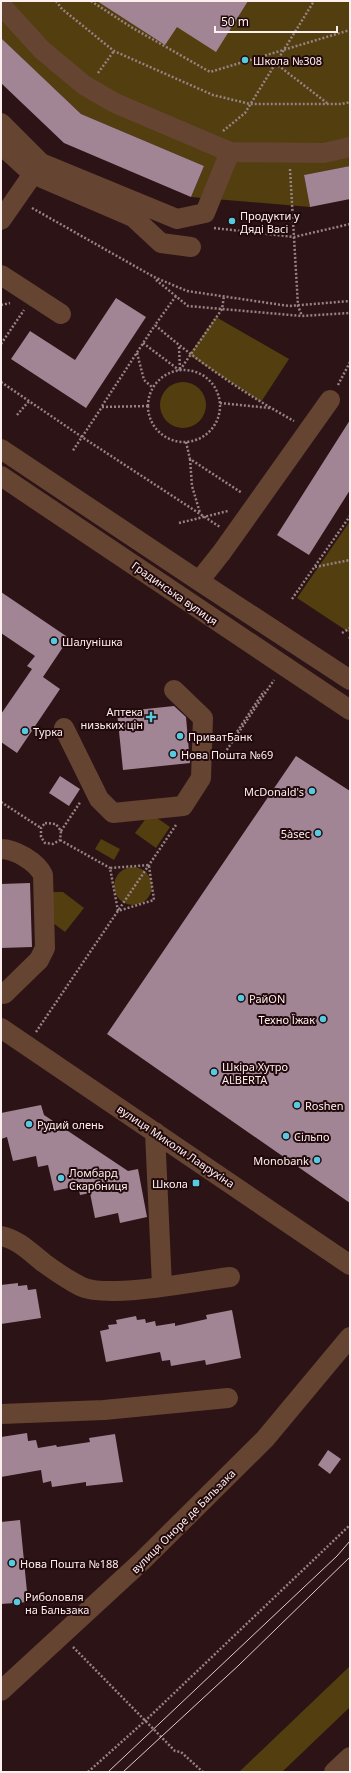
<svg xmlns="http://www.w3.org/2000/svg" width="351" height="1773" viewBox="0 0 351 1773" font-family="'Noto Sans',sans-serif">
	<style>
		.green { fill: #533e0f }
		.building { fill: #a28595 }
		.lines { fill: none; stroke-linecap: round; stroke-linejoin: round }
		.path { stroke: #978384; stroke-width: 2.5; stroke-dasharray: 2 2; stroke-linecap: butt }
		.minor { stroke: #654432; stroke-width: 20 }
		.tram { stroke: #decdcd; stroke-width: 1 }
		.poi-dot { fill: #55cae0; stroke: #220a0c; stroke-width: 1.5 }
		.labels { text-anchor: middle; dominant-baseline: central; stroke-width: 4; stroke-linejoin: round; paint-order: stroke }
		.poi-label { font-size: 11px; fill: #feefef; stroke: #220a0c; text-anchor: start }
		.street-label { font-size: 11px; fill: #feefef; stroke: #220a0c }
	</style>
	<rect width="100%" height="100%" fill="#2c1315"/>
	<path class="green" d="M1,1h349v165l-46,9 6,32 -119,-10 13,-31 -123,-52 -80,-76z
		M216,317l73,42 -28,43 -72,-47z
		M160 405a23 23 0 1 1 46 0a23 23 0 1 1-46 0Z
		M350,521v112l-53,-35z
		M150,813l20,14 -14,21 -21,-15z
		M101,839l19,10 -6,11 -19,-11z
		M114 886a19 19 0 1 1 38 0a19 19 0 1 1-38 0Z
		M52,892h11l21,16 -19,24 -20,-15z
		M350,1666v41l-68,65h-43z"/>
	<path class="building" d="M97,1h151l-32,51 -39,-25 -12,18z
		M1,38l80,76 123,52 -13,31 -127,-54 -63,-60z
		M350,166v33l-40,8 -6,-32z
		M116,298l30,19 -60,91 -75,-49 19,-28 45,29z
		M350,420v70l-41,65 -32,-20z
		M1,592l68,46 -26,39 17,12 -43,64 -16,-11v-28l31,-45 -5,-3 8,-10 -34,-23z
		M174,706l12,11 4,46 -67,7 -6,-58z
		M296,756l54,35v412l-243,-169z
		M60,776l20,13 -11,17 -20,-13z
		M30,883l2,64 -31,1v-64z
		M41,1105l3,10 84,56 10,-2 9,48 -27,6 -2,-10 -23,5 -5,-25 -10,2 -2,-9 -24,5 -6,-26 -10,2 -2,-11 -23,5 -6,-24 -6,2v-26z
		M18,1283v3l9,-1 1,5 8,-1 5,29 -40,6v-39z
		M232,1310l9,48 -35,7 -1,-5 -34,6 -1,-6 -8,1 -2,-9 -54,10 -6,-31 9,-2 -1,-4 9,-1 -1,-4 20,-4 1,4 8,-1 1,4 9,-2 1,5 19,-3v3l32,-7 -1,-4z
		M27,1433l1,8 8,-1 2,8 18,-3 1,2 33,-5 -1,-4 26,-4 8,48 -37,4v-4l-34,5 -1,-6 -8,2 -2,-13 -40,7v-40z
		M328,1450l13,9 -11,15 -12,-9z
		M20,1520l8,82 -27,2v-82z"/>
	<g class="lines">
		<path class="path" d="M56,1l6,8 52,42 99,44 37,9h92l8,-2
			M91,1l40,26 79,45 140,-42
			M275,63l52,40
			M98,73l16,-22
			M223,131l22,-18 69,-112
			M290,169l8,137 4,10
			M32,208l122,69 33,14 102,15 61,-5
			M214,228l80,9 56,-13
			M156,280l32,26 114,10 48,-3
			M176,296l-21,29c43,37 90,69 139,96
			M1,305l9,-2
			M143,343l36,27
			M1,344l23,-34
			M179,347l1,22
			M137,353l7,27 8,7
			M148 406a36 36 0 1 1 72 0a36 36 0 1 1-72 0Z
			M180,370l42,-61 2,-13
			M1,382l81,55 -10,15
			M338,385l12,-23
			M220,403l50,5
			M102,406l53,-81
			M148,406l-46,1 -20,30 138,90
			M17,415l12,-14
			M186,442l4,17 52,34
			M190,459l2,27 8,27
			M179,523l49,-12
			M315,567l35,-7
			M292,599l58,-83
			M342,633l8,-5
			M349,637l1,1
			M235,735l29,-44
			M220,760l54,-80
			M1,802l40,26
			M45,823l11,1 5,7 -1,9 -7,4 -8,-1 -4,-6v-9z
			M61,831l20,-30
			M60,840l50,28
			M149,866l5,34 -36,11 -8,-43 39,-3
			M36,1032l140,-207
			M73,1647l102,104 6,1 22,20
			M88,1772l58,-52 204,-195"/>
		<path class="minor" d="M1,5l41,45 42,35 31,18 115,49 94,1 26,-6
			M1,123l40,40 136,56 28,-6 25,-61
			M1,145l32,29 100,43 28,26 30,4
			M1,220l39,-56
			M1,275l60,39
			M1,449l198,132 151,99
			M1,476l349,234
			M199,581l23,-29 108,-152
			M64,728l35,71 14,14 70,-7 18,-28 2,-60 -29,-28
			M1,849c14,0 36,13 42,26l2,73 -6,12 -35,34
			M1,1028l349,237
			M155,1132l7,154
			M1,1236c17,3 30,17 43,27 11,8 24,17 36,23 26,14 118,-5 150,-9
			M1,1414l103,-4 124,-12
			M1,1691l141,-130 123,-122 85,-102
			M334,1772l16,-15"/>
		<path class="tram" d="M108,1772l229,-216 13,-15
			M123,1772l116,-107 111,-108"/>
	</g>
	<g class="poi-dot">
		<circle cx="245" cy="60" r="4"/>
		<circle cx="232" cy="221" r="4"/>
		<circle cx="54" cy="641" r="4"/>
		<path d="M149 711h4v4h4v4h-4v4h-4v-4h-4v-4h4z"/>
		<circle cx="25" cy="731" r="4"/>
		<circle cx="180" cy="736" r="4"/>
		<circle cx="173" cy="754" r="4"/>
		<circle cx="312" cy="791" r="4"/>
		<circle cx="318" cy="833" r="4"/>
		<circle cx="241" cy="998" r="4"/>
		<circle cx="323" cy="1019" r="4"/>
		<circle cx="214" cy="1072" r="4"/>
		<circle cx="297" cy="1105" r="4"/>
		<circle cx="29" cy="1124" r="4"/>
		<circle cx="286" cy="1136" r="4"/>
		<circle cx="317" cy="1160" r="4"/>
		<circle cx="61" cy="1178" r="4"/>
		<rect x="192" y="1179" width="8" height="8" rx="2"/>
		<circle cx="12" cy="1563" r="4"/>
		<circle cx="17" cy="1602" r="4"/>
	</g>
	<g class="labels">
		<g class="poi-label">
			<text x="253" y="60">Школа №308</text>
			<text x="240" y="215">Продукти у<tspan x="240" dy="13">Дяді Васі</tspan></text>
			<text x="62" y="641">Шалунішка</text>
			<text x="143" y="711" text-anchor="end">Аптека<tspan x="143" dy="13">низьких цін</tspan></text>
			<text x="33" y="731">Турка</text>
			<text x="188" y="736">ПриватБанк</text>
			<text x="181" y="754">Нова Пошта №69</text>
			<text x="304" y="791" text-anchor="end">McDonald's</text>
			<text x="310" y="833" text-anchor="end">5àsec</text>
			<text x="249" y="998">РайON</text>
			<text x="315" y="1019" text-anchor="end">Техно Їжак</text>
			<text x="222" y="1066">Шкіра Хутро<tspan x="222" dy="13">ALBERTA</tspan></text>
			<text x="305" y="1105">Roshen</text>
			<text x="37" y="1124">Рудий олень</text>
			<text x="294" y="1136">Сільпо</text>
			<text x="309" y="1160" text-anchor="end">Monobank</text>
			<text x="69" y="1172">Ломбард<tspan x="69" dy="13">Скарбниця</tspan></text>
			<text x="188" y="1183" text-anchor="end">Школа</text>
			<text x="20" y="1563">Нова Пошта №188</text>
			<text x="25" y="1596">Риболовля<tspan x="25" dy="13">на Бальзака</tspan></text>
		</g>
		<g class="street-label">
			<text transform="translate(175 593) rotate(35)">Градинська вулиця</text>
			<text transform="translate(176 1146) rotate(34)">вулиця Миколи Лаврухіна</text>
			<text transform="translate(183 1521) rotate(-45)">вулиця Оноре де Бальзака</text>
		</g>
	</g>
	<rect width="351" height="1773" fill="none" stroke="#feefef" stroke-width="4"/>
	<path d="M215 26v6h122v-6" fill="none" stroke="#feefef" stroke-width="2"/>
	<text x="221" y="26" font-size="12" fill="#feefef" stroke="#220a0c" stroke-width="3" paint-order="stroke">50 m</text>
</svg>
